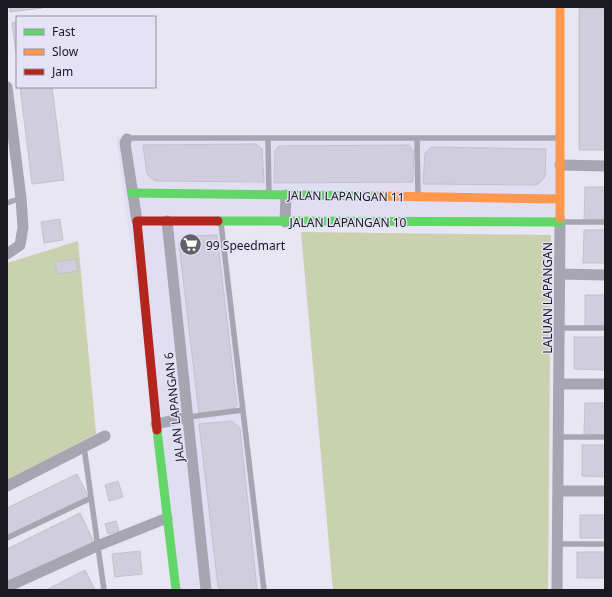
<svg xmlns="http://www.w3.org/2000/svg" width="612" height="597" viewBox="0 0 612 597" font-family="'Noto Sans',sans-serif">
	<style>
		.built { fill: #e1ddf3 }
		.green { fill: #cad1af }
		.building { fill: #d0cddc; stroke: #c3c2cb }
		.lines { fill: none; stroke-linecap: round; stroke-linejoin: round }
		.lane { stroke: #a7a5b1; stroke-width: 5.5 }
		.street { stroke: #a7a5b1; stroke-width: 11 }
		.fast { stroke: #63d668; stroke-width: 9 }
		.slow { stroke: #ff974d; stroke-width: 9 }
		.jam { stroke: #b3261e; stroke-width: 9 }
		.labels { text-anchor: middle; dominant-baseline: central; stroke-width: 3; stroke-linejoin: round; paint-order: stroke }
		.street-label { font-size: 12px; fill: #1a1920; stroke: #e5e1f7 }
		.poi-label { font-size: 12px; fill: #1a1920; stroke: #e5e1f7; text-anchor: start }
	</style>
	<rect width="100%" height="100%" fill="#e8e6f2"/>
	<path class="built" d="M116,137l445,1 -1,84h-338l42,368h-86z"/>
	<path class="green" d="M301,232l250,3 -3,355h-215z
		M78,241l18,193 -89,46v-217z"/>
	<path class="building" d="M10,7h33v1l-33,4z
		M579,8h26v142h-26z
		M17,22v38l-5,-37z
		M20,87h32l12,93 -32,4z
		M256,144l6,5 2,33 -109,-1 -8,-7 -4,-29z
		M409,145l5,6 -1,31 -139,1 1,-32 4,-5z
		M431,147l115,2 -1,28 -8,8 -114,-1 2,-31z
		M585,187h20v33h-21z
		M60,219l3,21 -19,3 -3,-21z
		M584,230h21v33h-22z
		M217,235l20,170 -5,6 -33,3 -20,-170 9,-8z
		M76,259l2,12 -21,3 -2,-12z
		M585,295h20v32h-20z
		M574,337h31v33l-31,-1z
		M585,403h20v32l-21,-1z
		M232,421l8,7 17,162h-36l-3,-3 -19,-163z
		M582,445h23v32l-23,-1z
		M77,474l12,24 -82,39v-29z
		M118,481l5,16 -14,4 -4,-16z
		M80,513l14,29 -87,43v-36z
		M580,515h25v23h-25z
		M116,521l3,10 -11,3 -3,-10z
		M140,551l2,23 -27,3 -3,-23z
		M577,552h28v26h-28z
		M85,570l10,20h-49z"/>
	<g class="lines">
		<path class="lane" d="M127,139l4,-1h428
			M268,139l1,56
			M417,139l1,57
			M7,203l14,-5
			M561,222h44
			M221,223l43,367
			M559,328h46
			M188,417l55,-7
			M558,437h47
			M84,447l20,143
			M7,538l84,-40
			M557,544h48"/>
		<path class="street" d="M7,87l14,111 2,29 -3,18 -13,9
			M127,139l-2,4 12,78
			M560,165l45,1
			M167,221l39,369
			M285,222l1,-27
			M560,274l45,1
			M559,384h46
			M156,424l32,-7
			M7,486l98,-50
			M558,491h47
			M7,587l90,-41 70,-28
			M557,590l3,-368"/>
		<path class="fast" d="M132,193l248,3
			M218,221l342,1v-4
			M157,430l19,160"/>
		<path class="slow" d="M560,7v211
			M380,196l180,3"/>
		<path class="jam" d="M157,430l-20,-209h81"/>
	</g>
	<defs>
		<symbol id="supermarket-disc" viewBox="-11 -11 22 22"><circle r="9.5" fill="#62616a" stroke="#e5e1f7"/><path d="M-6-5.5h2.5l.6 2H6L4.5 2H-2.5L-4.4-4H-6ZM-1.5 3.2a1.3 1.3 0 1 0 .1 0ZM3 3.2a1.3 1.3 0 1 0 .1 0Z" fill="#fff"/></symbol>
	</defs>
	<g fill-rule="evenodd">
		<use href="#supermarket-disc" x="178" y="232" width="25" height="25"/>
	</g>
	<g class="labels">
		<g class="street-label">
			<text transform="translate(346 196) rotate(1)">JALAN LAPANGAN 11</text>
			<text x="348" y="222">JALAN LAPANGAN 10</text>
			<text transform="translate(547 298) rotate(-90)">LALUAN LAPANGAN</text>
			<text transform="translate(174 407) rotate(-96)">JALAN LAPANGAN 6</text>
		</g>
		<g class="poi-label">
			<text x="206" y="245">99 Speedmart</text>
		</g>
	</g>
	<rect width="612" height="597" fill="none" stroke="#1a1920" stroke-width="16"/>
	<rect x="16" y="16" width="140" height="72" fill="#e5e1f7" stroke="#9491a1"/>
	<rect x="24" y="29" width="20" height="6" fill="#63d668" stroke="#9491a1"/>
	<text x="52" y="36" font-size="12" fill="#1a1920">Fast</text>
	<rect x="24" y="49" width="20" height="6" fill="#ff974d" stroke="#9491a1"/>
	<text x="52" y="56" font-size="12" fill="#1a1920">Slow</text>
	<rect x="24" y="69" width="20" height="6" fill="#b3261e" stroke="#9491a1"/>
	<text x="52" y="76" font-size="12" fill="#1a1920">Jam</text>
</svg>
